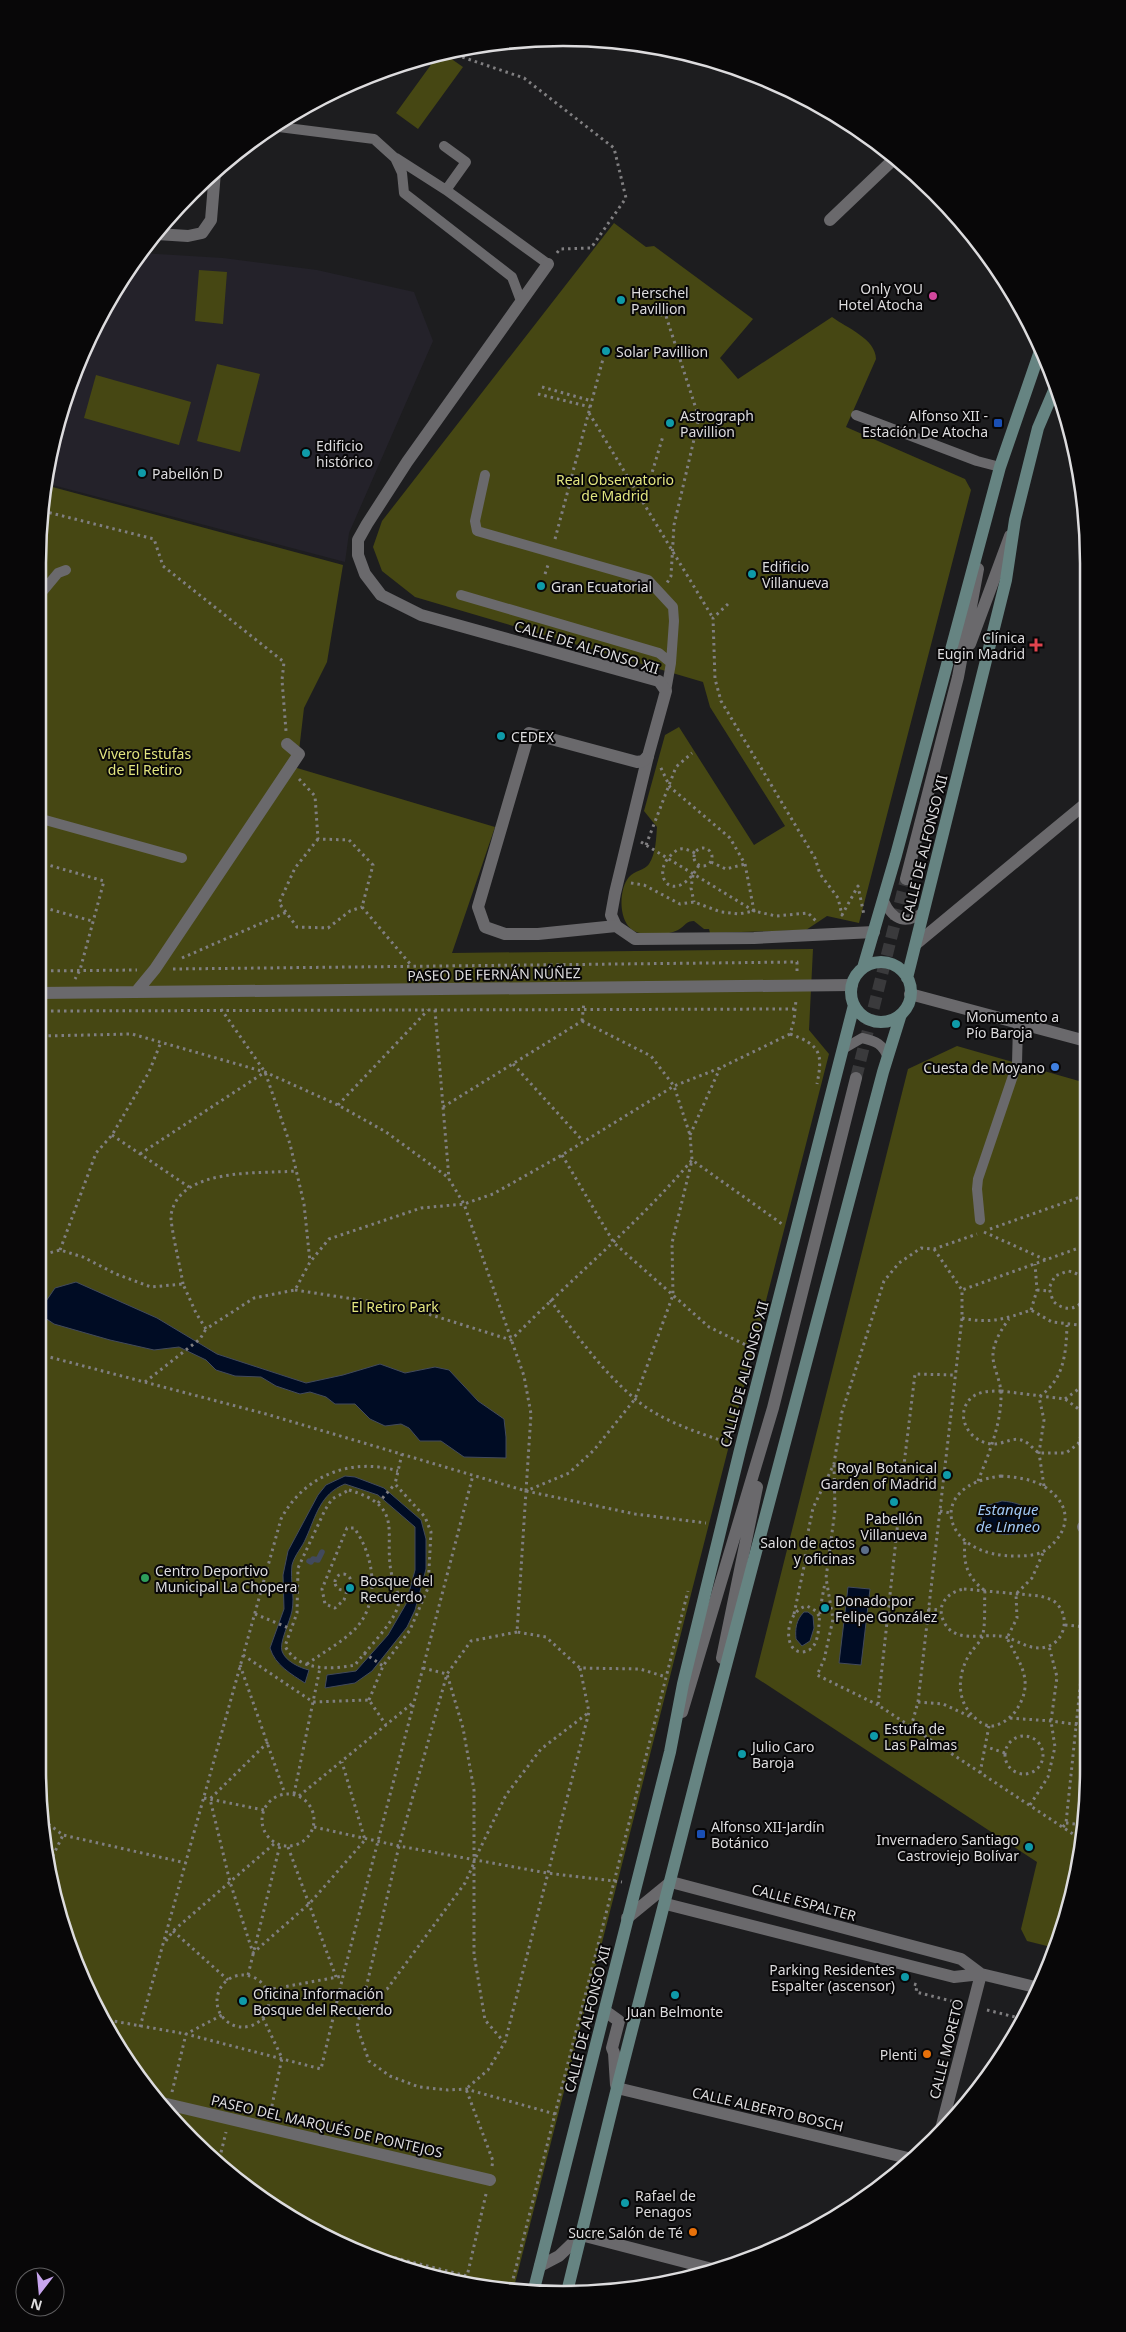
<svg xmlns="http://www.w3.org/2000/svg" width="1126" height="2332" viewBox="0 0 1126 2332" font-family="'Noto Sans',sans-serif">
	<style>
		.built { fill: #24222a }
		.green { fill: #464713 }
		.water { fill: #000c24; stroke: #424a5c }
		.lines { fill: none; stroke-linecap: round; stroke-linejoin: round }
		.stream { stroke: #424a5c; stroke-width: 5.5 }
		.tertiary-tunnel { stroke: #3a3a3c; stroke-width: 12; stroke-dasharray: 12 6; stroke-linecap: butt }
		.path { stroke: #807f81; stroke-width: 3; stroke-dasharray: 2.5 4; stroke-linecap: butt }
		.service { stroke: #6a696c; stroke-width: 10 }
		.pedestrian { stroke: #6a696c; stroke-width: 12 }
		.minor { stroke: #6a696c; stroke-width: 12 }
		.tertiary { stroke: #6a696c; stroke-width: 12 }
		.secondary { stroke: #668482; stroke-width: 12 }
		.hotel-dot { fill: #d1479c; stroke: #080708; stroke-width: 2 }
		.culture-dot { fill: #0f9aa8; stroke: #080708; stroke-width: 2 }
		.transit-dot { fill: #1a4fb4; stroke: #080708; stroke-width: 2 }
		.health-dot { fill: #e0444e; stroke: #080708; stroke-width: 2 }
		.shop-dot { fill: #3f7fe0; stroke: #080708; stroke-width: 2 }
		.service-dot { fill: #5c6f8a; stroke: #080708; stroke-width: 2 }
		.leisure-dot { fill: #2e9e5b; stroke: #080708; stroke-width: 2 }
		.food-dot { fill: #e8710a; stroke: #080708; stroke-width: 2 }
		.labels { text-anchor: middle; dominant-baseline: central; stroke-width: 4; stroke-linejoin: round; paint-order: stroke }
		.poi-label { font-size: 14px; fill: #dddcde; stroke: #080708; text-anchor: start }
		.park-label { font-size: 14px; fill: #e2e57f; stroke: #080708 }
		.street-label { font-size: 14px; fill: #dddcde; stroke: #080708 }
		.water-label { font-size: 15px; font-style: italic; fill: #9fc6f2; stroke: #080708 }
		.rim { fill: none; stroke: #dddcde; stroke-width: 2.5 }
	</style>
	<rect width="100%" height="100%" fill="#1d1d1f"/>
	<path class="built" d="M141,253l82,5 94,12 97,22 19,49 -84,192 -4,29 -300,-79 3,-23 30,-98 48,-91z"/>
	<path class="green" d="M443,53l20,14 -45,62 -22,-16 42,-58z
		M614,223l32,24 8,-1 99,73 -33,39 18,21 94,-62c15,11 44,22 44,42l-30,68 119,52 6,11 -112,433 -32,-7 -21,14 -96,3 -1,-4h-5l-10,-8c-8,0 -9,5 -16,9 -10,5 -27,5 -38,3 -23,-4 -22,-44 -11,-56 5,-6 16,-7 20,-13 7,-11 7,-25 8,-37l-13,-16 21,-76 14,-8 75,118 31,-19 -75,-119 -7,-25 -288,-85 -33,-26 -9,-24 9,-26z
		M199,270l28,2 -4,52 -28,-3z
		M217,364l43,10 -20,78 -43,-11z
		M96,375l95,27 -12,43 -95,-27z
		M45,485l298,80 -16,97 -23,46 -7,60 198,59 -43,126 361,-4 -4,81 20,24 -316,1237 -53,-7 -98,-30 -91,-48 -55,-42 -70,-75 -38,-58 -43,-93 -17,-67 -10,-102v-1206z
		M957,1046l129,37 2,686 -10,103 -23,76 -28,-7 -6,-12 16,-67 -282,-185 153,-608z"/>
	<path class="water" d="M76,1282l81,36 60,36 89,29 37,-8 37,-11 25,9 30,-6 14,3 29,31 26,18 2,18v21l-42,-1 -23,-16h-21l-11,-13 -8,-4 -16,2 -15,-7 -15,-15h-20l-9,-7 -16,-5 -10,2 -24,-8 -15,-9 -26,-1 -19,-6 -10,-10 -27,-13 -25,3 -44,-10 -56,-16 -16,-11 17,-25z
		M345,1476l10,1 29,11 37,32 5,19v30l-11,41 -8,17 -35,44 -17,12 -30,5 2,-13 29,-4 32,-36 18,-31 9,-34v-43l-37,-32 -33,-11c-25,10 -29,32 -39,54 -4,10 -11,16 -14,27 -2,16 3,30 0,46 -2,10 -13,32 -10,40 3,10 18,17 27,19l-4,13c-14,-9 -30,-18 -35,-35l14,-39 -1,-34 5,-24 30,-56 8,-10z
		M1002,1501c12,1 27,4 32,17l-3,9c-13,12 -49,11 -50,-12l8,-10z
		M848,1587l22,2 -9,76 -22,-2z
		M804,1612h4l5,4 1,12 -4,13 -8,5 -6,-7c-1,-10 0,-19 8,-27z"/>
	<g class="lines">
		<path class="stream" d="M309,1561l2,1 2,-3 5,1 4,-8"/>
		<path class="tertiary-tunnel" d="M856,1078l50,-199"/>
		<path class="path" d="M451,51l8,5 65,22 90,70 12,50 -35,50 -31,1 -4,5
			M641,310l25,6 33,102 -25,107 -3,51 -4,7
			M542,387l50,14
			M538,394l52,13
			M589,413l124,205
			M643,503l20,-67
			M43,511l111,28 9,27 121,96 -2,18 4,51
			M555,539l48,-180
			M545,574l3,-9
			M728,604l-15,14 2,61 6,22 94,157 5,16 18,24 4,17 16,-29 6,29
			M299,779l16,17 3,43 31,1 24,25 -11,42 49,58
			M318,839l-23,29 -16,35 18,24 31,1 22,-17 12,-4
			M641,842l113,69 22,5 32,-3 8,8
			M646,845l30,-78 16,-14
			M694 857a9 9 0 1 1 18 0a9 9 0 1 1-18 0Z
			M695,853c-11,-5 -15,-7 -24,2 -22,21 4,53 28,10
			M38,862l66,19 -24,89 -5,9
			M711,862l15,7 19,-5
			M693,875l-2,13 3,14
			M631,883l13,2 36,19 14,-2 27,10 18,2 15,-3 -9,-47 -15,-26 -60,-51 -10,-21
			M38,906l54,15
			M182,958l105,-46
			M173,969l624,-7v10
			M38,971l99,-1
			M221,1009l44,63 25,72 14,60 6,58
			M435,1010l14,169 15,25 60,172 7,38 -5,77
			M38,1011l758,-2
			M582,1021l69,35 23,30 16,49 2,25 -20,83 1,52 -38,104 -41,51 -25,23 -43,18 -9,141 29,5 34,31 60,1 26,8
			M582,1021l2,-19
			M790,1034c31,11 33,20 27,50
			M42,1036l90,-2 133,38 73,33 48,27 63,46
			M513,1064l70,77
			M38,1066l7,-55
			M338,1105l90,-95
			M443,1107l139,-86
			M112,1135l77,52
			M690,1135l30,-67
			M140,1154l125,-82
			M562,1155l52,88 95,84 41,20
			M990,1229l96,-34
			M984,1232l62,28
			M934,1249l28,41
			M60,1250l36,-97 16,-18 37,-63 12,-30
			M38,1256l22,-6 23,7 33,17 35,13 32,-3 13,29 10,16 48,-31 41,-8 15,-28 19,-23 92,-31 43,-4 29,-10 69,-39 112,-69 46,-18 70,-34 4,-14 2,-20
			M183,1284c-2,-14 -13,-59 -12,-69 8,-48 88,-41 125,-44
			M295,1290l111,17 105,33c60,-61 126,-115 181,-180l90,64
			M1037,1290l12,1
			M1087,1290c-1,-11 -8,-17 -19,-19l-13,5 -6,12 4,13c12,12 29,9 34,-9
			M550,1300c26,34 51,70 84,98 25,22 62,34 92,44
			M1031,1310l6,-20 -2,-26
			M962,1318c27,6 43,1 69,-8l21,12 35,4
			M38,1354l228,60 260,77 109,23 71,9
			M145,1382l55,-43 6,-10
			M1001,1391l64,8 15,11 4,8v9l-6,17 -12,9h-27c-5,-3 -10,-10 -15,-12 -10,-5 -20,3 -30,3 -24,0 -41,-28 -23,-46 8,-7 19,-7 30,-7z
			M1065,1399l15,-11 7,-10
			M834,1465l1,45 -9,68 7,41 -9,41 -7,15 61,30
			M1001,1476c14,1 32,3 44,11 27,18 26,43 2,62 -7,6 -19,7 -29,7 -77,2 -94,-71 -17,-80z
			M902,1481l13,-107 40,1
			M978,1481c11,-28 24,-58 23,-89 -1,-12 -7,-23 -8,-34 -1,-14 8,-28 16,-39
			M1044,1486l-5,-33 5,-33 -5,-23c25,-18 27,-42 28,-72
			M349,1490c58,17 33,44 43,86 2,10 9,19 6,30 -5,18 -31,43 -43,59 -24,5 -57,6 -70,-19l12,-33 1,-45 27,-58 7,-11z
			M378,1503l17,-19
			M940,1511l11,2
			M898,1521l-20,184 204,135
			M965,1542c-2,21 2,35 19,48
			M335 1582a8 8 0 1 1 16 0a8 8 0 1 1-16 0Z
			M964,1589l76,7c6,2 13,3 17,8 13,13 8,38 -11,43 -17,5 -31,-10 -47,-11 -18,-2 -45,7 -55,-14 -3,-6 -4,-13 -1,-19 5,-9 12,-12 21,-14z
			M985,1591c-1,11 1,36 -3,46 -2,5 -8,11 -11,15 -13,19 -16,47 2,64 5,5 11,10 19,10 9,-1 17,-7 23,-14 21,-30 5,-48 -8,-74l10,-20 -1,-24 16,-16 11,-25
			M928,1609l13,1
			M255,1614l36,15
			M794,1614l11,-52 1,-20 7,-34 21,-44 8,-52 42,-131 15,-18 22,-15 13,1 43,-15
			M819,1616l-3,-5 -9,-5c-22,4 -25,46 -5,46 19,-1 16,-27 18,-39 1,-10 3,-20 5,-30
			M1065,1625l22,2
			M517,1632l-46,9 -24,33 -48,172 -42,181 12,34 21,15 29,11 29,3 18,-1 89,25
			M364,1653l19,13
			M243,1655l70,47 56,-2 17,25
			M307,1664c15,-11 34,-21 47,-34 27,-26 21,-74 0,-102h-7l-25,61 3,15 10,4 9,-8 4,-13
			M240,1665l45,129
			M423,1668l24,6 16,54 11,62v164l11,66 19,22
			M369,1700l14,-34 27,-36 18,-42 3,-56 -6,-15 -30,-33 7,-30
			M918,1702l25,2 30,14
			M1010,1718l41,3 37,5
			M911,1727l7,-25 44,-384v-28l125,-45
			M1005 1755a19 19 0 1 1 38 0a19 19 0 1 1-38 0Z
			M268,1742l-58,57 20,83 23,71 57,-50 55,-63 -23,-78
			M984,1746l21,7
			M980,1773l9,-47
			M262 1820a26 26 0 1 1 52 0a26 26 0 1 1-52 0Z
			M294,1794l26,-126
			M299,1796l115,-94
			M204,1798l60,12
			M1030,1805l18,-28 7,-30 -4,-26 6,-44 -8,-31
			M43,1820l20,15 123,28
			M1066,1823l17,2
			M314,1827l85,19 148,27 75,9
			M1063,1827l3,-4 22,-212
			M288,1847l48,130
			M476,1857l30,-62 35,-46 47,-36
			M47,1868l16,-33
			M173,1931l55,49
			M166,1941l7,-10 102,-88
			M248,1975l32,-130
			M217 2001a26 26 0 1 1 52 0a26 26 0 1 1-52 0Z
			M914,1984l3,1 -1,7 43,11
			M267,1990l76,-14
			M338,1993l25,7 24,-11 78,-106 9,-20
			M987,2010l36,9
			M263,2018l19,40 -12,57
			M102,2019l84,15 135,35 22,-93 130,-501
			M140,2027l141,-508c23,-44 71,-62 117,-48
			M172,2092l14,-58 36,-19
			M218,2165l8,-33
			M492,2166l1,-5 -27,-72 22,-19 17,-28 84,-330 -9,-44
			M344,2245l123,31
			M465,2285l21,-91
			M510,2291l178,-700"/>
		<path class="service" d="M271,126l103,13 21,19 7,15 2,20 108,84 9,24
			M444,146l22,16 -20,28
			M396,158l50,32 102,74
			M856,415l121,46 23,6
			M485,475l-10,46 2,10 171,49 25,27 1,14 -3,42
			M461,595l198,58 12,10 -5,28
			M38,597l20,-24 8,-3
			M38,818l144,40
			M884,901c9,20 23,25 40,10
			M843,1049l19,-11c14,3 21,6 26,20
			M980,1220l-3,-31 1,-10 39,-115 1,-41"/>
		<path class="pedestrian" d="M616,926l-5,-11 4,-22 33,-137
			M136,992l19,-23 144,-215 -12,-10
			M38,993l814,-8
			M910,994l176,47
			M1083,1527h5
			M158,2102l332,78"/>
		<path class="minor" d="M830,220l65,-62
			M157,234l31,2 14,-3 9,-13 4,-48
			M548,264l-141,198 -40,62 -9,16v15l7,19 16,21 40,20 238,66 7,10 -18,65 -5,5 -6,1 -108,-29 -51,174 7,20 20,7h33l78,-8 19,13 119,-1 120,-6
			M916,944l169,-140
			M666,1904l288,73 27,-3
			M627,1918l44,-36 279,74 11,3 20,15 58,14
			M617,2088l295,71
			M940,2133l41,-159
			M540,2266l19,-10 22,-21 135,35"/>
		<path class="tertiary" d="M970,644l40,-108
			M906,879l52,-202 20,-108
			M722,1658l35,-171
			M682,1712l91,-304 83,-330
			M605,2011l14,10 -7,27 2,5 2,32"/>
		<path class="secondary" d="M851 992a30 30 0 1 1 60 0a30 30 0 1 1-60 0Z
			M863,968l33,-113 104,-388 41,-119
			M907,978l99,-398 9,-60 23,-92 17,-40
			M567,2292l50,-204 85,-332 181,-684 18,-58
			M533,2293l137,-541 13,-68 57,-234 114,-445"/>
	</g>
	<circle class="hotel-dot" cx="933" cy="296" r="5"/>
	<g class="culture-dot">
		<circle cx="621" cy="300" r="5"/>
		<circle cx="606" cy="351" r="5"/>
		<circle cx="670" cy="423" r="5"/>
		<circle cx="306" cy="453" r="5"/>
		<circle cx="142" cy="473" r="5"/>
		<circle cx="752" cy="574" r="5"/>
		<circle cx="541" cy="586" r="5"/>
		<circle cx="501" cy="736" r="5"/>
		<circle cx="956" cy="1024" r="5"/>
		<circle cx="947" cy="1475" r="5"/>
		<circle cx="894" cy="1502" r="5"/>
		<circle cx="350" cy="1588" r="5"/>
		<circle cx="825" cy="1608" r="5"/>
		<circle cx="874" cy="1736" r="5"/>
		<circle cx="742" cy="1754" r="5"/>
		<circle cx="1029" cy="1847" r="5"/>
		<circle cx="905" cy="1977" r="5"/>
		<circle cx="675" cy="1995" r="5"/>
		<circle cx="243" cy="2001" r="5"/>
		<circle cx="625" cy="2203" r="5"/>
	</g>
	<g class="transit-dot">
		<rect x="993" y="418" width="10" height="10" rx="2.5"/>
		<rect x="696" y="1829" width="10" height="10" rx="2.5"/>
	</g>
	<path class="health-dot" d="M1033.5 637.5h5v5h5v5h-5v5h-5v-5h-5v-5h5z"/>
	<circle class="shop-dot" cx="1055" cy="1067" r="5"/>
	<circle class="service-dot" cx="865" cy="1550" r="5"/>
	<circle class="leisure-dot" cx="145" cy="1578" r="5"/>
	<g class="food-dot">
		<circle cx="927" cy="2054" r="5"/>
		<circle cx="693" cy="2232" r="5"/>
	</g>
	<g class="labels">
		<g class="poi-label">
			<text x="923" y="288" text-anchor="end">Only YOU<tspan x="923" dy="16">Hotel Atocha</tspan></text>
			<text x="631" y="292">Herschel<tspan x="631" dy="16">Pavillion</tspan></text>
			<text x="616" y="351">Solar Pavillion</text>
			<text x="680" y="415">Astrograph<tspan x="680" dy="16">Pavillion</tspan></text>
			<text x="988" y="415" text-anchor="end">Alfonso XII -<tspan x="988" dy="16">Estación De Atocha</tspan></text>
			<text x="316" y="445">Edificio<tspan x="316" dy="16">histórico</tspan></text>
			<text x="152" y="473">Pabellón D</text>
			<text x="762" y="566">Edificio<tspan x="762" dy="16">Villanueva</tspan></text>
			<text x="551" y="586">Gran Ecuatorial</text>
			<text x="1025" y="637" text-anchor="end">Clínica<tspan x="1025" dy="16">Eugin Madrid</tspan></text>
			<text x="511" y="736">CEDEX</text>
			<text x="966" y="1016">Monumento a<tspan x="966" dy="16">Pío Baroja</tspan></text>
			<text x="1045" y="1067" text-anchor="end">Cuesta de Moyano</text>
			<text x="937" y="1467" text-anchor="end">Royal Botanical<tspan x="937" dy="16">Garden of Madrid</tspan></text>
			<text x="894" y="1518" text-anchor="middle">Pabellón<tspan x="894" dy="16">Villanueva</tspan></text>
			<text x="855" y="1542" text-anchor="end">Salon de actos<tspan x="855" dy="16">y oficinas</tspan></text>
			<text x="155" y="1570">Centro Deportivo<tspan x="155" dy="16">Municipal La Chopera</tspan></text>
			<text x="360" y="1580">Bosque del<tspan x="360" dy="16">Recuerdo</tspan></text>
			<text x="835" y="1600">Donado por<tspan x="835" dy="16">Felipe González</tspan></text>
			<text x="884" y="1728">Estufa de<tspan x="884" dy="16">Las Palmas</tspan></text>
			<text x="752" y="1746">Julio Caro<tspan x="752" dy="16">Baroja</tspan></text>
			<text x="711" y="1826">Alfonso XII-Jardín<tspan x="711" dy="16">Botánico</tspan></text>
			<text x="1019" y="1839" text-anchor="end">Invernadero Santiago<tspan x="1019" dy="16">Castroviejo Bolívar</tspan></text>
			<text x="895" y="1969" text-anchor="end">Parking Residentes<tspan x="895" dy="16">Espalter (ascensor)</tspan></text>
			<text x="253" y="1993">Oficina Información<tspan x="253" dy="16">Bosque del Recuerdo</tspan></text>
			<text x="675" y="2011" text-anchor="middle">Juan Belmonte</text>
			<text x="917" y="2054" text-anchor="end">Plenti</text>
			<text x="635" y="2195">Rafael de<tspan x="635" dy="16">Penagos</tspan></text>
			<text x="683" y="2232" text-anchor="end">Sucre Salón de Té</text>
		</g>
		<g class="park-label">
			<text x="615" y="479">Real Observatorio<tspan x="615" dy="16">de Madrid</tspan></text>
			<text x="145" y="753">Vivero Estufas<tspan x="145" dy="16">de El Retiro</tspan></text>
			<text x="395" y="1306">El Retiro Park</text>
		</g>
		<g class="street-label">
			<text transform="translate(587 647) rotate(17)">CALLE DE ALFONSO XII</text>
			<text transform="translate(924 848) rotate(-76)">CALLE DE ALFONSO XII</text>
			<text transform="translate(494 974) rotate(-1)">PASEO DE FERNÁN NÚÑEZ</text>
			<text transform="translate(744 1374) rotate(-75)">CALLE DE ALFONSO XII</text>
			<text transform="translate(804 1902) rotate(15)">CALLE ESPALTER</text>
			<text transform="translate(587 2019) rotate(-76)">CALLE DE ALFONSO XII</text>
			<text transform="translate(946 2049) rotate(-76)">CALLE MORETO</text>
			<text transform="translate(768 2109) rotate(13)">CALLE ALBERTO BOSCH</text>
			<text transform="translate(327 2126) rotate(13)">PASEO DEL MARQUÉS DE PONTEJOS</text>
		</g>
		<g class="water-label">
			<text x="1008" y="1509">Estanque<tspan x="1008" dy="17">de Linneo</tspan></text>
		</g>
	</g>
	<path d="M0 0H1126V2332H0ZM563 46H563A517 517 0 0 1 1080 563V1769A517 517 0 0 1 563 2286H563A517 517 0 0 1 46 1769V563A517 517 0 0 1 563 46Z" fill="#080708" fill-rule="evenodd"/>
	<path class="rim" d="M563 46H563A517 517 0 0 1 1080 563V1769A517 517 0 0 1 563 2286H563A517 517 0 0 1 46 1769V563A517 517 0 0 1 563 46Z"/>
	<g transform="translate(40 2292) rotate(196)"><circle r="24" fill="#080708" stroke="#5d5c5e"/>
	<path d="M0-4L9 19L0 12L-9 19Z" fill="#c8a5ef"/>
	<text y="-8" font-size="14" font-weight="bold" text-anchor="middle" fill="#dddcde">N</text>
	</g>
</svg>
